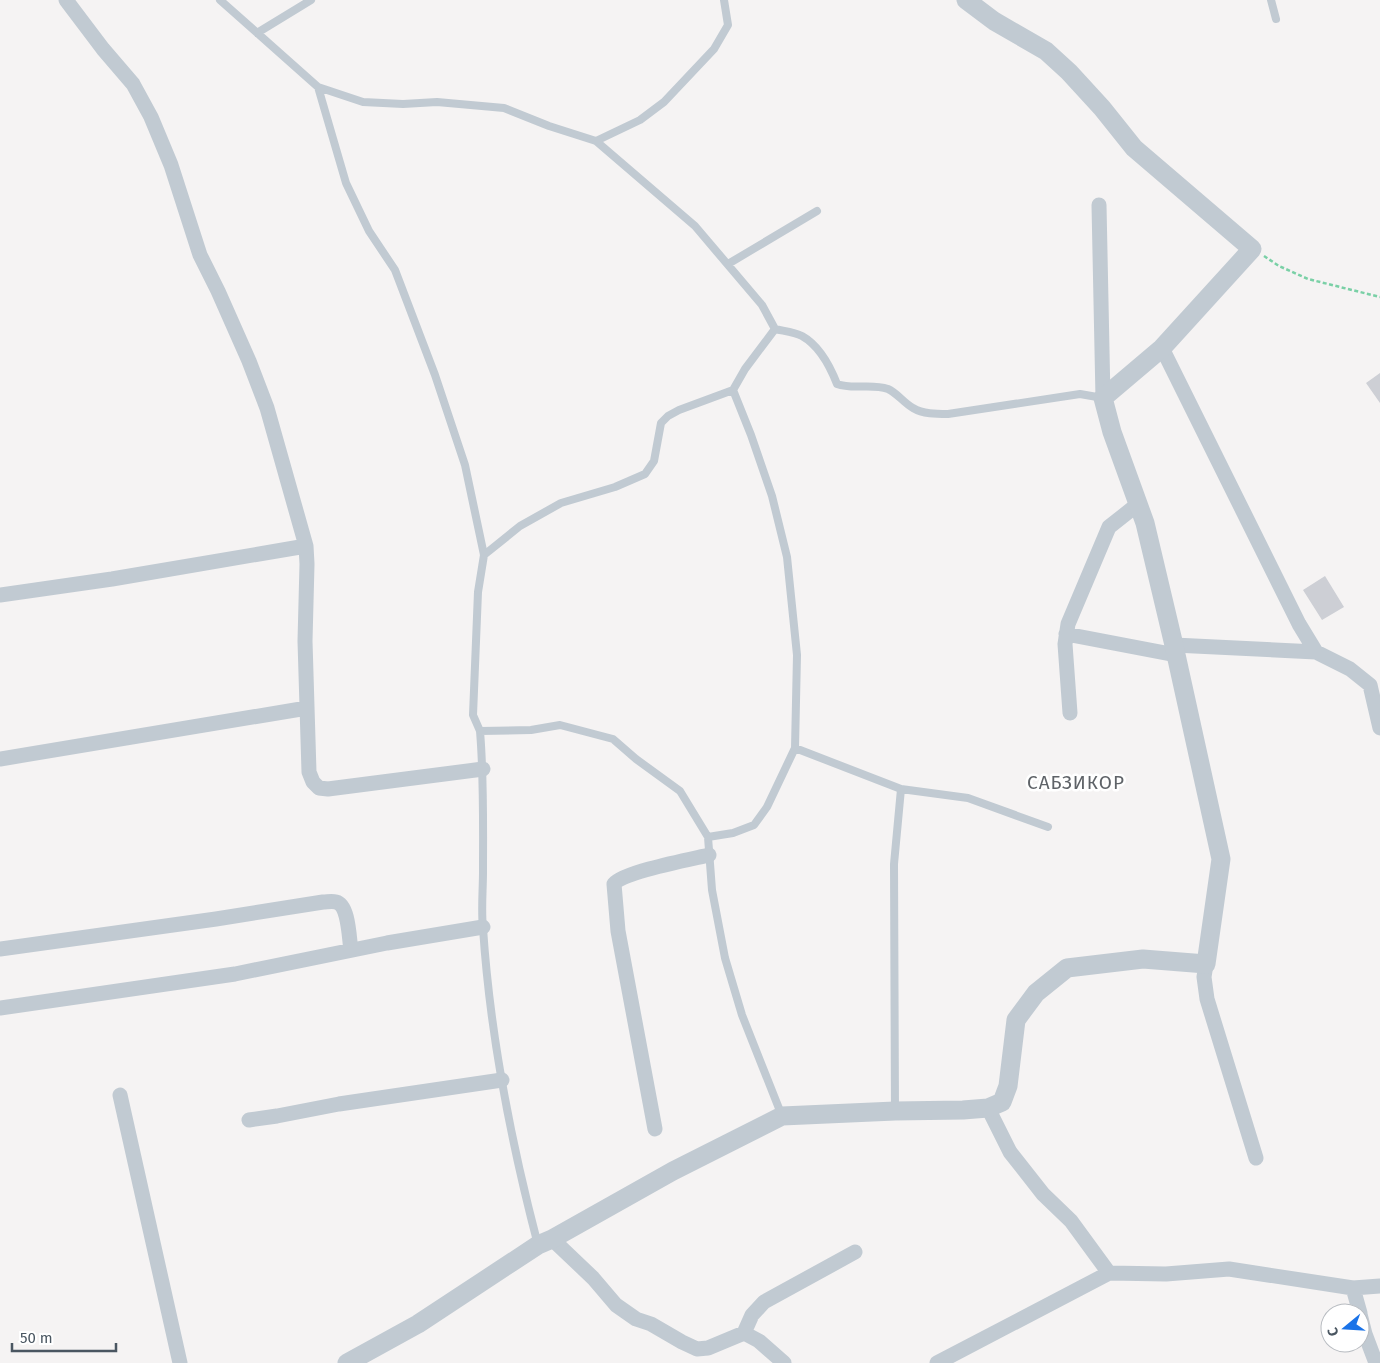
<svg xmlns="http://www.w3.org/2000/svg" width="1380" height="1363" viewBox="0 0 1380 1363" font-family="'Fira Sans',sans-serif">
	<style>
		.building { fill: #cdcfd5 }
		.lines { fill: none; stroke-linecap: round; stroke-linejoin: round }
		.path { stroke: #7ad0a6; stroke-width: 2.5; stroke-dasharray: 4 2.5; stroke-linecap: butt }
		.service { stroke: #c1cad2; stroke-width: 8 }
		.minor { stroke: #c1cad2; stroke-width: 15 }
		.tertiary { stroke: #c1cad2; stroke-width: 19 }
		.labels { text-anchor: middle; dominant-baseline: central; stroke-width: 5; stroke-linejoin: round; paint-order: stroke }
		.quarter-label { font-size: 19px; letter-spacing: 1px; fill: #5f6368; stroke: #fff }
	</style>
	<rect width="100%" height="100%" fill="#f5f3f3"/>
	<path class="building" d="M1380,373v30l-14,-20z
		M1325,576l19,31 -22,13 -19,-30z"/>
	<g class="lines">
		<path class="path" d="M1264,256l15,10 29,13 72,18"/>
		<path class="service" d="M220,0l98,87 45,15 40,2 34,-2 67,6 45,18 47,15 99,85 67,79 13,24 -30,40 -12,21 18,45 21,61 15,61 10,98 -2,93 -28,59 -13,18 -21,8 -25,4
			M1271,0l5,19
			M257,33l54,-33
			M318,87l28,96 23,48 26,39 40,105 30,90 19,90 -6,37 -5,123 7,16 51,-1 29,-5 53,14 23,20 44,32 28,46 4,53 13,68 17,57 40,101
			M596,141l44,-21 24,-18 50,-53 14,-24 -4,-25
			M728,264l89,-53
			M775,329c8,2 19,3 27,7 18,10 28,30 35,48 16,6 34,-1 51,5 9,4 16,14 25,19 10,6 23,6 35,6l132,-20 23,4
			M484,555l36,-29 41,-23 54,-16 30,-13 9,-13 7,-38 7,-7 11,-6 54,-20
			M480,731c4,47 3,94 3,141 0,18 -2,38 0,56 7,107 28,214 55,317
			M795,748l106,41 -7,75 1,247
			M901,789l67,9 80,29"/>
		<path class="minor" d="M66,0l37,49 30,35 18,33 20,48 29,90 18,36 31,70 18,47 39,138 1,18 -2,77 4,131 4,10 6,6 9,1 155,-20
			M1099,205l4,193
			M1162,348l137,276 17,28 34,17 20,16 10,43
			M0,595l112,-16 194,-33
			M1066,634l110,21
			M1174,645l142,7
			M1070,713l-5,-69 3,-20 41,-97 29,-23
			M0,759l307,-51
			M0,949l216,-30 107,-17c4,0 9,-1 13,0 13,3 13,37 15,48
			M1206,964l-2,13 3,22 49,159
			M0,1008l235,-34 152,-31 96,-16
			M120,1095l60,268
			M988,1108l22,44 33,42 28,27 38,52 57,1 63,-5 124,19 27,-2
			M249,1120l28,-4 62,-12 163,-24
			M655,1129l-37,-198 -4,-47c9,-12 78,-25 95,-29
			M552,1239l41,39 23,27 20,14 15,5 31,18 15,7 11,-1 36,-15 15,8 25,22
			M1353,1288l7,25
			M1360,1314l5,20 11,29
			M744,1333l8,-18 12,-13 91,-50
			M937,1363l172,-90"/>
		<path class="tertiary" d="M347,1363l71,-39 120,-79 14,-6 121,-68 109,-55 113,-5 68,-1 25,-2 14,-6 6,-16 8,-66 20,-27 31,-25 76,-9 63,5 15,-105 -48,-218 -28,-118 -33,-91 -9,-34 59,-50 90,-99 -118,-101 -32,-40 -33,-36 -23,-21 -52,-30 -28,-21"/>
	</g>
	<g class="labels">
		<g class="quarter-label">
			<text x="1076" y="782">САБЗИКОР</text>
		</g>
	</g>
	<g transform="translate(1345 1328) rotate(252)"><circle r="24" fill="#ffffff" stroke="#b7bbc0"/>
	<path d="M0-4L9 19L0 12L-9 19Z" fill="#1a73e8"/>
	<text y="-8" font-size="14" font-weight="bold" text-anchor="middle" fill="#4a5661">С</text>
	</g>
	<path d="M12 1343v8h104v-8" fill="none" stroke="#4a5661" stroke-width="2.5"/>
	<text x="20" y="1343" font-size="15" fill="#4a5661" stroke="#ffffff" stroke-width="4" paint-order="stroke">50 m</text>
</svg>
